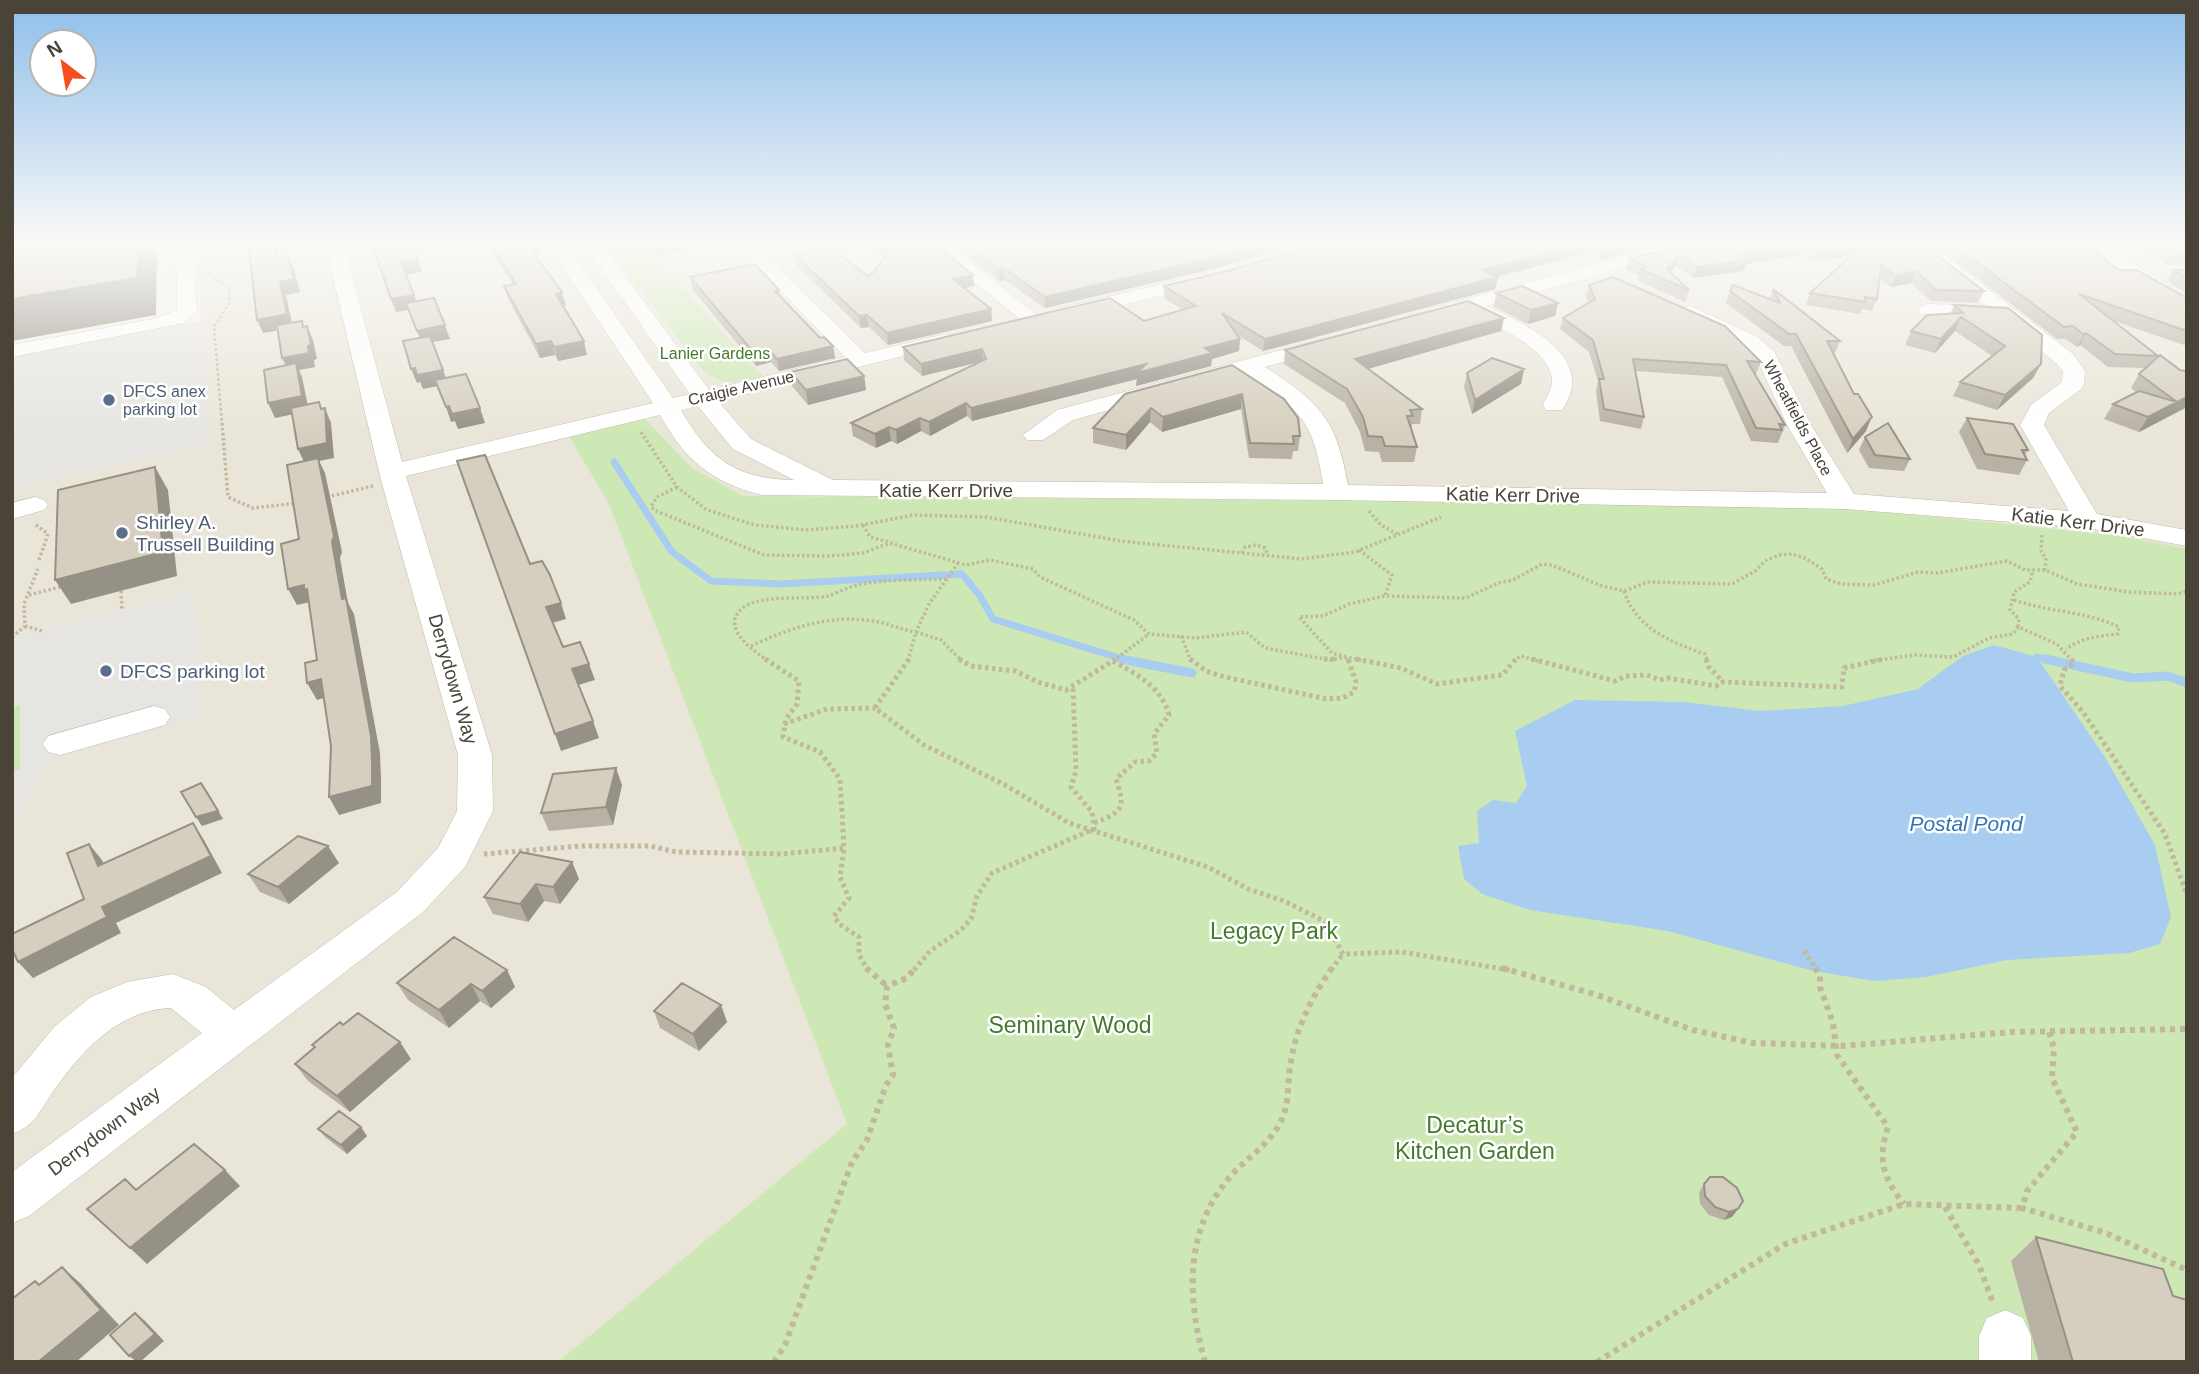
<svg xmlns="http://www.w3.org/2000/svg" width="2199" height="1374" viewBox="0 0 2199 1374" font-family="Arial,sans-serif">
	<style>
		.residential { fill: #e9e5d8 }
		.green { fill: #cde8b4 }
		.parking { fill: #e6e5e1 }
		.water { fill: #a8cdf0 }
		.lines { fill: none; stroke-linecap: round; stroke-linejoin: round }
		.stream-far1 { stroke: #a8cdf0; stroke-width: 7 }
		.stream { stroke: #a8cdf0; stroke-width: 9 }
		.minor-casing { stroke: #c0bbac; stroke-width: 1 }
		.path-far3 { stroke: #c2b89e; stroke-width: 2.5; stroke-dasharray: 2.5 2.5; stroke-linecap: butt }
		.path-far2 { stroke: #c2b89e; stroke-width: 3.5; stroke-dasharray: 2.5 2.5; stroke-linecap: butt }
		.path-far1 { stroke: #c2b89e; stroke-width: 5; stroke-dasharray: 3.5 3.5; stroke-linecap: butt }
		.path { stroke: #c2b89e; stroke-width: 6; stroke-dasharray: 5 5; stroke-linecap: butt }
		.minor { fill: #fff; fill-rule: evenodd }
		.wall { fill: #b8b2a4 }
		.shaded-wall { fill: #969186 }
		.building { fill: #d6cfbf; stroke: #969186; stroke-width: 2 }
		.service-dot { fill: #5c6f8a; stroke: #fff; stroke-width: 2.5 }
		.labels { text-anchor: middle; dominant-baseline: central; stroke-width: 5; stroke-linejoin: round; paint-order: stroke }
		.far-park-label { font-size: 16px; fill: #437b2b; stroke: #fff }
		.far-street-label { font-size: 16px; fill: #494338; stroke: #fff }
		.far-service-label { font-size: 16px; fill: #4e5e75; stroke: #fff; text-anchor: start }
		.street-label { font-size: 19px; fill: #494338; stroke: #fff }
		.service-label { font-size: 19px; fill: #4e5e75; stroke: #fff; text-anchor: start }
		.water-label { font-size: 21px; font-style: italic; fill: #3174b5; stroke: #fff }
		.near-park-label { font-size: 23px; fill: #437b2b; stroke: #fff }
	</style>
	<rect width="100%" height="100%" fill="#f5f2ea"/>
	<path class="residential" d="M196,243h1991v1119h-2175v-1007l189,-34z"/>
	<path class="green" d="M604,243h40l120,135c-27,4 -40,9 -62,-9z
		M643,417l49,51 51,28 1058,8 316,31 70,14v813h-1629l289,-238 -238,-620 -41,-69z
		M20,705v65l-8,1v-64z"/>
	<path class="parking" d="M202,321l6,124 -196,43v-133z
		M194,590l8,126 -151,45 -39,64v-54l8,-1v-65l-8,2v-69z"/>
	<path class="water" d="M1994,645l43,12 69,102 49,86 16,72 -11,27 -31,9 -122,7 -81,17 -51,4 -62,-10 -145,-40 -138,-21 -48,-16 -18,-15 -6,-33 21,-3 -2,-32 16,-11 23,3 11,-17 -12,-55 60,-31 109,2 76,9 83,-5 75,-17 45,-33z"/>
	<g class="lines">
		<path class="stream-far1" d="M614,462l58,90 39,29 68,3 183,-10 18,22 13,23 136,42
			M2037,657l16,4"/>
		<path class="stream" d="M1121,659l71,14
			M2045,659l88,19 35,-2 19,7"/>
		<defs>
			<path id="minor" d="M176,243h26l-9,5 4,64 -13,11 -172,34v-12l141,-26 24,-9z
				M325,243h18l59,219 251,-59 -106,-160h18l108,155 17,-4 -107,-151h18l108,147 136,-33 -111,-114h19l112,110 81,-19 7,2 3,4 -3,4 -235,57 33,38 82,41 490,4c-10,-67 -25,-75 -79,-111l-171,47 -30,20h-16l-4,-5 34,-25 269,-72 7,2 3,4 -3,4 -68,19c55,36 71,51 83,118l479,8 -40,-68 -30,-66 -15,-15 -59,-28 -3,-4 3,-4 7,-2 66,30 18,15 37,74 43,69 215,17 -49,-86 11,-20 31,-23 1,-11 -6,-7 -57,-47 -79,-3 -3,-4 3,-4 7,-2 58,2 -81,-63h22l146,111 12,17 -1,13 -3,5 -32,24 -5,12 53,89 90,16v16l-99,-18 -243,-19 -508,-9 -575,-5c-51,-13 -77,-35 -102,-80l-254,61 86,279 1,56 -28,56 -42,45 -394,304 -17,7v-51l190,-139 -31,-25c-54,2 -90,44 -119,85 -13,19 -17,33 -40,41v-56l43,-52 36,-29 36,-15 46,-8 33,13 28,23 163,-118 41,-44 19,-37 1,-56 -77,-275zM698,406l35,43 61,31c-58,-1 -85,-21 -113,-70z
				M925,243h21l97,77 -3,4h-14z
				M1706,243h49l-9,5 -105,15 -155,43c39,18 113,50 76,104h-16l-3,-5c3,-8 10,-17 9,-26 -4,-33 -60,-55 -86,-68l-33,9 -7,-2 -3,-4 3,-4 214,-58z
				M2091,243h20l25,22 51,32v15l-65,-39z
				M1205,274l7,2 3,4 -3,4 -141,33 -7,-2 -3,-4 3,-4z
				M35,497l9,3 4,5 -4,5 -32,9v-16z
				M154,706l11,3 5,8 -5,8 -105,30 -12,-3 -5,-8 5,-8z
				M2005,1310l18,8 8,18v26h-52v-26l8,-18z"/>
		</defs>
		<use href="#minor" class="minor-casing"/>
		<path class="path-far3" d="M210,273l7,8 11,5 2,16 -16,25 8,97"/>
		<path class="path-far2" d="M222,423l6,74 25,11 45,-5
			M641,432l36,55 30,23 48,15 51,5 50,-4 58,-11 72,2 135,24 180,18 54,-7 86,-35
			M677,487l-20,10 -6,9 3,4 110,45 66,1 33,-3 27,-10 76,22 24,-5 43,9 7,8 94,43 15,14 47,4 50,-6 19,16 65,12 17,-3 18,4
			M327,497l46,-11
			M1369,511l12,14 16,9
			M36,525l12,9 -9,26
			M863,525l7,12 19,5
			M2042,535l-1,17 5,6 -1,12
			M1359,550l33,25 -7,21
			M1242,553l3,-6 11,-2 9,3 3,8
			M121,591l1,18
			M1624,591c12,37 46,51 81,63l2,7
			M29,595l35,-9
			M2014,600c34,12 72,11 105,27l-1,7c-19,2 -37,4 -52,15
			M25,626l17,5
			M2018,627l1,-8 -9,-9 4,-18 16,-10 3,-12
			M1181,636l10,25
			M12,637l13,-11 -1,-22 14,-35
			M751,646c39,-18 79,-32 122,-25 15,2 28,9 43,11l13,-28 30,-42
			M768,661c-12,-9 -40,-27 -32,-45 12,-25 69,-15 92,-20 10,-3 19,-9 30,-11 24,-6 65,-5 91,-6
			M908,661l8,-29 25,8 21,21
			M1113,661l36,-27
			M1348,661l-1,-4 -15,-4 -33,-36 24,-1 26,-12 36,-8 81,2 32,-15 15,-3 29,-16 10,1 50,21 22,5 24,-9 84,2 23,-13 10,-10 14,-6 13,-1 15,5 15,10 4,10 15,5 33,1 44,-13 19,1 70,-12 18,9h20l32,14 52,8 49,2 9,-3
			M1513,661l8,-5 17,5
			M1870,661l45,-6 38,2 36,-19 24,-4 5,-7 39,17 15,17"/>
		<path class="path-far1" d="M765,659l34,22 -2,23 -11,15 -3,18 37,15 20,27 4,69 -4,29 9,21 -15,18 5,8 20,13v18l9,15
			M909,659l-34,49 49,37 81,40 64,38 139,44 40,22 36,12 42,21 17,32 59,-2 108,18
			M959,659l12,7 44,5 23,11 28,8 50,-31
			M1190,659l16,12 15,5 105,23 17,-1 11,-6 2,-10 -8,-23
			M1324,659h13
			M1356,659l45,9 36,16 65,-9 14,-16
			M1532,659l83,22 11,-5 21,-1 13,5 8,-2 48,8 7,-4 119,5 2,-19 40,-9
			M1706,659l3,8 14,15
			M2071,659l3,4 -10,7 -4,16 23,26 82,122 22,61
			M784,724l43,-15 48,-1
			M1094,823c29,-11 32,-15 22,-44l19,-17 14,-1 8,-8 -3,-19 15,-19c-7,-28 -33,-41 -56,-54
			M484,854l97,-8h69l26,6 105,2 63,-6
			M1804,951l13,19
			M914,970l16,-19 31,-21 10,-11 6,-23 15,-23 102,-44 -2,-17 -21,-25 5,-17 -3,-84
			M1331,970l12,-16"/>
		<path class="path" d="M866,968l21,18
			M1502,968l95,27 96,35 60,13 89,3 169,-14 176,-3
			M1815,968l5,7v12l13,36 4,32 51,72c-11,32 -5,51 16,77
			M2049,1032l5,16 -2,30 25,54 -50,59 -5,17 84,25 81,37
			M1945,1207l34,58 14,38
			M774,1362l11,-17 67,-183 15,-22 19,-55 7,-10 -5,-30 6,-17 -9,-24 2,-18 20,-8 8,-10
			M1205,1362c-18,-62 -21,-131 24,-184 17,-20 42,-34 53,-59 8,-18 5,-39 9,-58 5,-33 22,-66 41,-93
			M1597,1362l188,-118 119,-40 118,4"/>
		<use href="#minor" class="minor"/>
	</g>
	<path class="wall" d="M486,243h49l4,11h-5l32,51 -3,1 24,49 -29,6 -3,-6 -15,3 -32,-59 -4,-13 9,-1z
		M647,243h62l1,2 -52,10z
		M812,243h13l44,34 15,-18 -17,-16h67l39,32 1,11 -9,2 26,21 1,12 -104,24 -19,-18 -8,1 -63,-61 -2,-11 18,-4z
		M1325,243h362l-54,8 -31,9 -17,-7 -87,24 -3,12 -232,62 -25,-16 2,4 -1,12 -27,8 -1,7 -75,20 1,-7 -165,42 -5,-5 -37,20 -9,-5 -24,13 -6,-3 -15,7 -23,-12 -2,-13 129,-61 -58,14 -18,-16 -1,-13 241,-26 39,-11 -19,-12v-12l67,-16z
		M1724,243h197l63,48 -6,12 -47,-2 -20,-18 -20,4 -12,-8 -2,20 -5,12 -10,-2 -2,5 -54,-9 4,-12 40,-36 -35,4 -15,-6 -54,9 -3,7 -50,7 -17,-12 -6,6 19,18 -4,12 -48,-22 1,-5 -12,-5 3,-11z
		M1931,243h155l28,24 73,31v48l-76,-26 47,36 -1,2 30,16v33l-48,25 -35,-13 9,-15 23,-12 -5,-4 8,-14 7,-6 -38,-1 -28,-22 -3,2 -11,-8h-9z
		M2140,243h47v23l-20,-1z
		M965,244l252,24 -172,40 -40,-28 -6,1 -33,-26z
		M2174,270h13v24l-20,-13z
		M690,277l89,13 1,6 40,42 13,8 2,12 -56,13 -8,-9 -15,4 -64,-77z
		M1589,285l172,77 -5,12 -2,-1 31,52 -7,18 -27,-2 -29,-64 -87,-6 9,46 -3,12 -41,-8 -4,-30 2,-10 -9,-29 -29,-23 3,-11 26,-15 -3,-7z
		M1773,289l67,52 -5,12h-2l33,78 -19,22 -56,-107h-7l-58,-43 4,-12 39,8z
		M1496,293l62,10 -3,13 -27,8 -34,-17z
		M1954,305l87,59 -8,14 -36,32 -44,-14 7,-14 32,-26 -37,-25 -20,22 -30,-8 6,-14 39,-17z
		M1504,318l-3,13 -133,38 54,40 -2,15h-8l-1,5 6,18 -3,15h-32l-3,-10 -14,-1 -5,-19 -15,-29 -61,-39 1,-14z
		M1232,365l68,71 -2,15h-5l-1,8 -43,-1 -8,-49 -79,23 -12,-10 -24,28 -33,-7v-15z
		M1524,369l-3,15 -49,30 -8,-27 3,-14z
		M790,372l74,4 2,14 -58,15 -16,-19z
		M1967,418l61,32 -3,5 2,5 -8,15 -42,-6 -18,-37z
		M1865,437l45,22 -6,12 -35,-3 -10,-18z
		M622,785l-9,40 -64,6 -8,-18z
		M572,862l7,17 -19,25 -16,-3 -16,21 -35,-8 -9,-17z
		M339,863l-50,41 -29,-12 -12,-18z
		M507,970l8,17 -24,21 -11,-7 -31,27 -41,-28 -11,-17z
		M721,1005l6,17 -28,29 -39,-23 -6,-17z
		M343,1025l68,34 -61,53 -42,-31 -13,-17 19,-16 -2,-3z
		M318,1129l49,7 -20,18 -22,-17z
		M1704,1184l39,17 -11,16 -8,3 -15,-5 -9,-11 -1,-12z
		M2036,1237l137,59 14,66h-148l-28,-101z"/>
	<path class="shaded-wall" d="M139,243h11l7,14 -1,58 -144,26v-42z
		M526,243h9l4,11 -10,1z
		M659,243h50l1,2 -52,10 -3,-11z
		M1266,243h37l-86,25 -172,40v-11z
		M1584,243h4l-3,10 -96,26 9,-2 -3,12 -232,62 2,-12 218,-69z
		M1626,243h61l-54,8 -31,9 3,-11z
		M1804,244l-4,11 -54,9 -3,7 -50,7 4,-11 41,-12z
		M1864,244l-5,11 -44,6 4,-11z
		M1680,254l-4,12 -13,14 4,-11z
		M288,256l6,13 6,23 -14,3 7,33 -30,5 -6,-13 23,-38z
		M418,259l4,13 -16,3 -5,-13z
		M1004,268l1,12 -6,1v-12z
		M1916,271l-5,12 -20,4 5,-11z
		M973,275l1,11 -20,5 -1,-12z
		M562,292l4,13 -7,2 -3,-13z
		M414,295l5,13 -23,4 -5,-13z
		M1558,303l-3,13 -27,8 3,-14z
		M991,309l1,12 -104,24 -1,-12z
		M867,315l2,12 -8,1 -2,-12z
		M1961,317l-6,14 -20,22 6,-14z
		M1504,318l-3,13 -148,42 2,-14z
		M445,325l5,14 -28,5 -5,-13z
		M307,326l6,14 4,19 -3,1 1,7 -16,3 3,7 7,34 -34,7 -7,-15 21,-31 -7,-14 26,-12z
		M2086,333l-6,12 -3,2 7,-12z
		M1240,339l-1,12 -27,8 -1,7 -75,20 1,-7 -165,42 -1,-13z
		M551,341l4,14 -15,3 -4,-14z
		M584,341l3,14 -29,6 -4,-14z
		M833,346l2,12 -56,13 -2,-12z
		M982,349l1,12 -61,15 -1,-12z
		M769,350l2,12 -15,4 -2,-13z
		M2041,364l-8,14 -36,32 8,-15z
		M415,368l28,2 5,14 -25,5 -3,-7 -3,1 -6,-14z
		M1524,369l-3,15 -49,30 3,-14z
		M864,376l2,14 -58,15 -2,-15z
		M1242,394l-1,15 -79,23 1,-15z
		M2187,397v10l-19,10 9,-15z
		M319,402l6,14v-8l6,15 3,35 -15,3 6,12 17,79 -2,6 8,45 6,11 26,139 1,26v24l-42,12 -10,-18 13,-198 -10,-57 -27,-78 -7,-15 23,-40z
		M2177,402l-9,15 -29,15 9,-15z
		M966,403l1,13 -37,20 -1,-14z
		M449,406l6,15 -4,1 -5,-15z
		M480,408l5,15 -27,6 -6,-15z
		M1151,408l-1,14 -24,28v-15z
		M1872,417l-6,14 -19,22 6,-14z
		M920,418l1,13 -24,13 -1,-14z
		M889,427l2,14 -15,7 -1,-14z
		M155,467l13,23 9,86 -106,28 -16,-24z
		M304,585l3,4 3,13 -13,3 -9,-16z
		M561,603l5,16 -14,4 -6,-16z
		M589,664l6,16 -17,5 -6,-16z
		M321,679l9,17 -13,4 -10,-17z
		M593,721l6,17 -38,13 -6,-17z
		M616,768l6,17 -9,40 -7,-18z
		M207,791l16,28 -21,7 -6,-9z
		M193,823l11,17 18,33 -106,50 5,10 -88,45 -15,-16 84,-55z
		M89,844l13,16 9,23 -13,-17z
		M328,846l11,17 -50,41 -11,-17z
		M572,862l7,17 -19,25 -7,-17z
		M536,884l8,17 -16,21 -8,-18z
		M507,970l8,17 -24,21 -9,-17z
		M471,984l9,17 -31,27 -10,-18z
		M721,1005l6,17 -28,29 -6,-17z
		M400,1042l11,17 -61,53 -13,-16z
		M361,1127l6,9 -20,18 -6,-9z
		M225,1170l15,16 -93,78 -17,-16z
		M1738,1209l-6,8 -8,3 5,-8z
		M62,1267l18,16 39,42 -43,37h-38z
		M135,1313l9,7 20,21 -24,21h-3l-8,-6z"/>
	<path class="building" d="M12,243h127l-2,35 -125,21z
		M248,243h25l4,15 11,-2 6,23 -14,3 7,32 -30,6z
		M372,243h39l7,16 -17,3 13,33 -23,4z
		M490,243h36l36,49 -6,2 28,47 -30,6 -3,-6 -15,3 -32,-58 12,-2z
		M813,243h12l44,34 20,-24 -11,-10h56l39,32 -20,4 38,30 -104,24 -20,-18 -8,1 -63,-60 19,-4z
		M970,243h296l-48,14 -173,40 -41,-29 -5,1 -34,-25z
		M1325,243h259l-101,27 15,7 -233,62 -43,-26 18,26 -35,9 7,5 -75,20 9,-9 -175,44 -5,-5 -37,19 -9,-4 -24,12 -7,-3 -14,7 -24,-11 135,-64 -4,-10 -61,15 -18,-17 207,-49 34,23 52,-15 -32,-20 67,-16z
		M1591,243h35l-21,6z
		M1724,243h197l63,48 -48,-1 -20,-19 -20,5 -15,-11 -4,34 -12,-2v5l-55,-9 54,-49 -45,6 -15,-6 -66,11 9,5 -50,7 -17,-13 -13,15 22,21 -49,-21 8,-2 -19,-8 16,-5z
		M1951,243h135l28,24 7,3h16l50,28v33l-108,-37 79,62 -43,-2 -29,-21 -2,2 -11,-9 -9,1z
		M2163,243h24v10l-13,-1z
		M755,264l24,26 -4,1 45,47 4,-1 9,9 -56,13 -8,-9 -15,3 -64,-76z
		M2174,270h13v8z
		M1613,277l112,49 36,36 -14,-1 38,64 -6,-1 3,6 -26,-2 -30,-63 -93,-6 11,58 -40,-8 -5,-30h5l-11,-39 -30,-22 32,-19 -6,-14z
		M1733,285l47,18 -7,-14 67,52h-13l27,53h4l14,23 -19,22 -57,-105h-7l-59,-43z
		M1522,286l36,17 -27,7 -35,-17z
		M434,298l11,27 -28,6 -11,-28z
		M1468,301l36,17 -149,41 67,50 -12,1 3,6h-6l10,31 -32,-1 -3,-9 -14,-1 -5,-19 -16,-28 -62,-39z
		M1954,305l54,3 34,27 -1,29 -36,31 -45,-13 45,-36 -44,-29 -20,22 -30,-8 16,-16 36,-2z
		M302,321l1,6 4,-1 4,19 -3,1 1,7 -27,5 -5,-33z
		M430,336l13,34 -26,5 -2,-7 -4,1 -8,-28z
		M2160,355l20,15 5,1 2,3v23l-10,5 -38,-28z
		M1492,358l32,11 -49,31 -8,-27z
		M847,359l17,17 -58,14 -16,-18z
		M296,363l6,33 -34,7 -4,-33z
		M1232,365l52,34 14,19 2,18h-7l1,8 -44,-1 -8,-49 -79,23 -12,-9 -25,27 -33,-7 32,-34z
		M466,374l14,34 -28,6 -3,-8 -3,1 -11,-27z
		M2139,391l38,11 -29,15 -35,-13z
		M319,402l2,7 4,-1 2,35 -29,6 -7,-41z
		M1967,418l46,6 15,26h-6l5,10 -42,-6z
		M1888,423l22,36 -35,-4 -10,-18z
		M485,455l45,109 12,-3 7,12 12,30 -15,4 17,40 17,-5 9,22 -17,5 21,52 -38,13 -98,-273z
		M318,458l16,78 -2,6 10,57 4,-1 25,138 1,26v24l-43,11 2,-51 -10,-67 -14,4 -2,-20 12,-3 -10,-71 -3,1v-5l-16,4 -7,-45 18,-5 -12,-74z
		M155,467l8,85 -108,28 3,-90z
		M616,768l-10,39 -65,6 12,-39z
		M201,783l17,28 -22,6 -15,-25z
		M193,823l18,33 -109,51 5,10 -89,45 -6,-13v-15l72,-35 -17,-46 22,-9 9,22z
		M298,836l30,10 -50,41 -30,-13z
		M520,852l52,10 -19,25 -17,-3 -16,20 -36,-7z
		M454,937l53,33 -25,21 -11,-7 -32,26 -42,-27z
		M682,983l39,22 -28,29 -39,-23z
		M358,1013l42,29 -63,54 -42,-32 20,-17 -3,-2 28,-23 3,3z
		M339,1111l22,16 -20,18 -23,-16z
		M194,1144l31,26 -95,78 -43,-39 38,-30 11,11z
		M1710,1177h13l14,11 6,13 -5,8 -9,3 -14,-5 -10,-11 -1,-12z
		M2036,1237l127,32 10,27 14,4v62h-114z
		M62,1267l39,43 -63,52h-26v-63l23,-18 4,4z
		M135,1313l20,21 -26,22 -19,-21z"/>
	<linearGradient id="sky" x2="0" y2="1"><stop stop-color="#8ebeeb"/><stop offset="0.56" stop-color="#faf9f6"/><stop offset="1" stop-color="#faf9f6" stop-opacity="0"/></linearGradient>
	<rect width="2199" height="436" fill="url(#sky)"/>
	<g class="service-dot">
		<circle cx="109" cy="400" r="7"/>
		<circle cx="122" cy="533" r="7"/>
		<circle cx="106" cy="671" r="7"/>
	</g>
	<g class="labels">
		<g class="far-park-label">
			<text x="715" y="353">Lanier Gardens</text>
		</g>
		<g class="far-street-label">
			<text transform="translate(741 388) rotate(-13)">Craigie Avenue</text>
			<text transform="translate(1798 418) rotate(62)">Wheatfields Place</text>
		</g>
		<g class="far-service-label">
			<text x="123" y="391">DFCS anex<tspan x="123" dy="18">parking lot</tspan></text>
		</g>
		<g class="street-label">
			<text x="946" y="490">Katie Kerr Drive</text>
			<text transform="translate(1513 495) rotate(1)">Katie Kerr Drive</text>
			<text transform="translate(2078 522) rotate(7)">Katie Kerr Drive</text>
			<text transform="translate(453 679) rotate(74)">Derrydown Way</text>
			<text transform="translate(104 1131) rotate(-37)">Derrydown Way</text>
		</g>
		<g class="service-label">
			<text x="136" y="522">Shirley A.<tspan x="136" dy="22">Trussell Building</tspan></text>
			<text x="120" y="671">DFCS parking lot</text>
		</g>
		<g class="water-label">
			<text x="1966" y="823">Postal Pond</text>
		</g>
		<g class="near-park-label">
			<text x="1274" y="931">Legacy Park</text>
			<text x="1070" y="1025">Seminary Wood</text>
			<text x="1475" y="1125">Decatur’s<tspan x="1475" dy="26">Kitchen Garden</tspan></text>
		</g>
	</g>
	<rect width="2199" height="1374" fill="none" stroke="#494338" stroke-width="28"/>
	<g transform="translate(63 63) rotate(329)"><circle r="33" fill="#ffffff" stroke="#b6b4af" stroke-width="2"/>
	<path d="M0-5L12 26L0 18L-12 26Z" fill="#f74e1e"/>
	<text y="-10" font-size="19" font-weight="bold" text-anchor="middle" fill="#494338">N</text>
	</g>
</svg>
